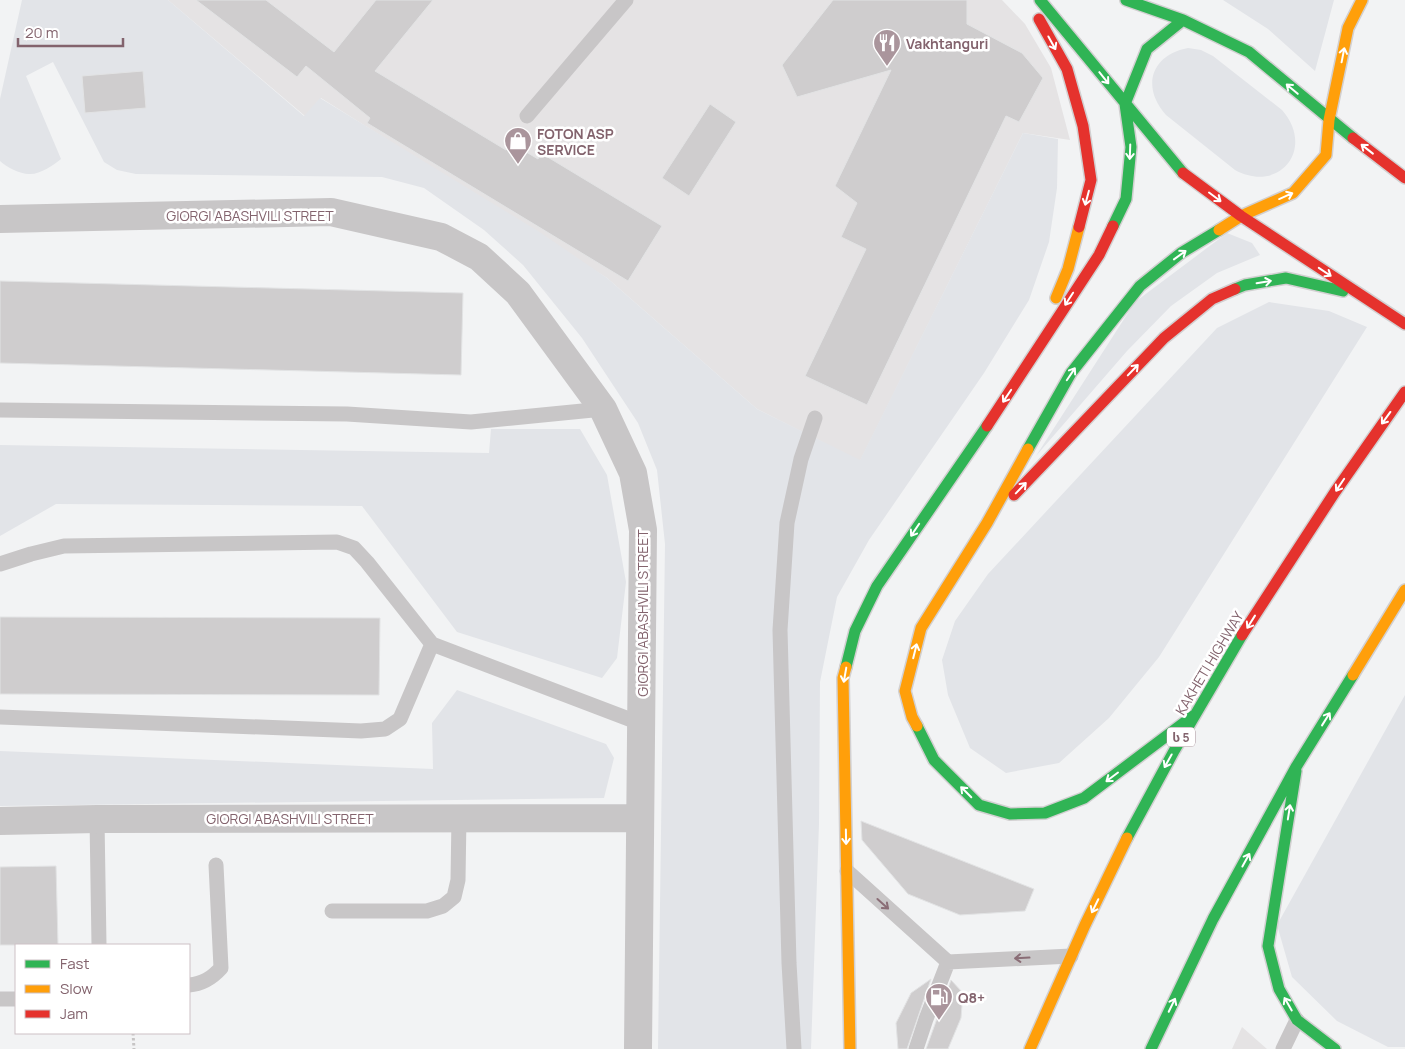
<svg xmlns="http://www.w3.org/2000/svg" width="1405" height="1049" viewBox="0 0 1405 1049" font-family="Manrope,'Noto Sans Georgian',sans-serif">
	<style>
		.built { fill: #e5e3e4 }
		.green { fill: #e2e4e8 }
		.building { fill: #cfcdce; stroke: #e2e3e4 }
		.lines { fill: none; stroke-linecap: round; stroke-linejoin: round }
		.fast-casing { stroke: #d2d0d1; stroke-width: 14 }
		.slow-casing { stroke: #d2d0d1; stroke-width: 14 }
		.jam-casing { stroke: #d2d0d1; stroke-width: 14 }
		.path { stroke: #c6c4c4; stroke-width: 3; stroke-dasharray: 2.5 2.5; stroke-linecap: butt }
		.lane { stroke: #c8c6c7; stroke-width: 15 }
		.street { stroke: #c8c6c7; stroke-width: 28 }
		.fast { stroke: #30b455; stroke-width: 11 }
		.slow { stroke: #ff9f0a; stroke-width: 11 }
		.jam { stroke: #e5322d; stroke-width: 11 }
		.oneway { stroke: #fff }
		.oneway2 { stroke: #8a6d76 }
		.labels { text-anchor: middle; dominant-baseline: central; stroke-width: 5; stroke-linejoin: round; paint-order: stroke }
		.shield { fill: #fff; stroke: #a89299; stroke-width: 1 }
		.shield-label { font-size: 12px; font-weight: bold; fill: #83636d }
		.poi-label { font-size: 14px; font-weight: bold; fill: #83636d; stroke: #fff; text-anchor: start }
		.street-label { font-size: 14px; fill: #83636d; stroke: #fff }
	</style>
	<rect width="100%" height="100%" fill="#f2f3f4"/>
	<path class="built" d="M168,0h834l23,24 26,44 19,72 -47,-7 -163,328 -103,-52 -150,-131 -286,-180 -16,18z
		M1242,1027l25,22h-35z"/>
	<path class="green" d="M22,0h146l136,116 16,-18 218,133 69,47 150,131 103,51 163,-327 35,6 -1,49 -8,54 -20,58 -45,73 -115,167 -32,57 -17,85 -1,142 -8,225h-153l7,-505 -8,-74 -19,-47 -56,-85 -59,-73 -39,-35 -60,-42 -42,-11 -246,-3 -19,-4 -13,-8 -51,-100 -27,14 35,83c-7,6 -22,16 -32,15 -9,0 -23,-7 -29,-13v-62z
		M1223,0h111l-19,71 -47,-42z
		M1188,48l13,2 12,6 69,54c34,39 -3,84 -47,60l-69,-55c-25,-28 -15,-60 22,-67z
		M1227,233l25,10 8,12 -43,18 -46,33 -44,45 -91,105 99,-154z
		M1269,302l60,9 38,16 -208,330 -50,61 -50,45 -53,10 -36,-25 -22,-53 -6,-35 13,-39 33,-47 229,-246z
		M491,429h89l27,46 19,107 -9,76 -15,20 -145,-46 -95,-126 -306,-2 -56,32v-91l489,8z
		M457,690l149,54 8,14 -10,40 -604,8v-55l433,18 -1,-46z
		M1405,695v352h-17l-51,-26 -45,-44 -15,-52z"/>
	<path class="building" d="M196,0h70l68,52 42,-52h57l-58,71 131,79 5,-7 27,16 3,-6 121,73 -34,55 -261,-158 3,-5 -64,-52 -9,11z
		M833,0h134v24l55,29 21,25 -24,44 -13,-6 -139,289 -62,-29 61,-127 -25,-12 16,-34 -22,-17 56,-116 -94,27 -15,-32z
		M143,71l3,37 -61,5 -3,-37z
		M710,104l26,18 -47,74 -27,-18z
		M0,281l463,12 -2,82 -461,-12z
		M0,617l380,1 -1,77 -379,-1z
		M861,821l173,68 -9,22 -65,4 -52,-21 -46,-54z
		M56,866l2,79h-58v-78z
		M931,979l-24,70h-9l-2,-26 15,-30z
		M951,980l12,13 -2,25 -13,31h-22z"/>
	<g class="lines">
		<defs>
			<path id="fast" d="M1040,0l143,173
				M1126,0l57,20 66,32 104,86
				M1113,226l13,-27 5,-52 -6,-43 22,-55 36,-29
				M1235,289l10,-4 41,-7 57,13
				M1028,449l43,-76 69,-87 41,-33 38,-23
				M846,667l9,-36 22,-45 110,-160
				M917,726l17,34 45,45 31,9 35,-1 39,-15 109,-82
				M1296,771l-28,175 11,43 18,31 38,29
				M1127,838l47,-87 68,-116
				M1151,1049l62,-130 83,-152 57,-92"/>
			<path id="slow" d="M1219,230l22,-14 52,-23 33,-38 3,-35 19,-92 14,-28
				M1056,298l12,-29 11,-42
				M846,667l-3,11 7,371
				M1353,675l52,-85
				M917,726l-5,-9 -7,-26 16,-63 66,-105 41,-74
				M1030,1049l55,-124 42,-87"/>
			<path id="jam" d="M1039,19l28,50 16,57 8,54 -12,47
				M1353,138l52,40
				M1183,173l58,43 164,108
				M987,426l112,-171 14,-29
				M1014,495l150,-157 48,-39 23,-10
				M1242,635l93,-143 70,-100"/>
		</defs>
		<use href="#fast" class="fast-casing"/>
		<use href="#slow" class="slow-casing"/>
		<use href="#jam" class="jam-casing"/>
		<path class="path" d="M133,1033l1,16"/>
		<path class="lane" d="M527,116l99,-116
			M0,410l347,4 124,8 132,-13
			M0,564l31,-10 33,-8 273,-4 17,6 13,14 65,82 210,80
			M0,717l361,14 24,-2 15,-10 32,-75
			M97,819l2,126
			M847,871l101,91
			M332,911h95l16,-5 11,-9 4,-17 1,-63
			M189,985c14,-1 23,-7 32,-17l-5,-103
			M0,999h16
			M794,1049l-5,-86 -9,-333 7,-107 14,-64 14,-41
			M916,1049l10,-30 22,-57 123,-6
			M1283,1049l14,-29"/>
		<path class="street" d="M0,219l331,-7 110,25 38,20 39,36 85,116 30,64 10,57 -5,519
			M0,821l97,-2 543,-1"/>
		<use href="#fast" class="fast"/>
		<use href="#slow" class="slow"/>
		<use href="#jam" class="jam"/>
	</g>
	<defs><path id="oneway-shaft" d="M-6 0H5M1.5-3L5.5 0L1.5 3" fill="none" stroke-width="1.6" stroke-linecap="round" stroke-linejoin="round" transform="scale(1.25)"/></defs>
	<g class="oneway">
		<use href="#oneway-shaft" transform="translate(1052 43) rotate(61)"/>
		<use href="#oneway-shaft" transform="translate(1343 55) rotate(-79)"/>
		<use href="#oneway-shaft" transform="translate(1104 78) rotate(51)"/>
		<use href="#oneway-shaft" transform="translate(1292 89) rotate(-140)"/>
		<use href="#oneway-shaft" transform="translate(1367 149) rotate(-142)"/>
		<use href="#oneway-shaft" transform="translate(1130 152) rotate(92)"/>
		<use href="#oneway-shaft" transform="translate(1286 196) rotate(-24)"/>
		<use href="#oneway-shaft" transform="translate(1215 197) rotate(37)"/>
		<use href="#oneway-shaft" transform="translate(1087 198) rotate(105)"/>
		<use href="#oneway-shaft" transform="translate(1180 255) rotate(-36)"/>
		<use href="#oneway-shaft" transform="translate(1325 272) rotate(34)"/>
		<use href="#oneway-shaft" transform="translate(1264 282) rotate(-9)"/>
		<use href="#oneway-shaft" transform="translate(1069 299) rotate(123)"/>
		<use href="#oneway-shaft" transform="translate(1133 370) rotate(-46)"/>
		<use href="#oneway-shaft" transform="translate(1071 374) rotate(-56)"/>
		<use href="#oneway-shaft" transform="translate(1007 396) rotate(124)"/>
		<use href="#oneway-shaft" transform="translate(1386 418) rotate(126)"/>
		<use href="#oneway-shaft" transform="translate(1340 485) rotate(124)"/>
		<use href="#oneway-shaft" transform="translate(1021 488) rotate(-46)"/>
		<use href="#oneway-shaft" transform="translate(915 530) rotate(124)"/>
		<use href="#oneway-shaft" transform="translate(1251 622) rotate(122)"/>
		<use href="#oneway-shaft" transform="translate(915 651) rotate(-76)"/>
		<use href="#oneway-shaft" transform="translate(845 675) rotate(100)"/>
		<use href="#oneway-shaft" transform="translate(1326 719) rotate(-58)"/>
		<use href="#oneway-shaft" transform="translate(1168 761) rotate(119)"/>
		<use href="#oneway-shaft" transform="translate(1112 777) rotate(143)"/>
		<use href="#oneway-shaft" transform="translate(966 792) rotate(-135)"/>
		<use href="#oneway-shaft" transform="translate(1289 812) rotate(-81)"/>
		<use href="#oneway-shaft" transform="translate(846 837) rotate(89)"/>
		<use href="#oneway-shaft" transform="translate(1246 860) rotate(-61)"/>
		<use href="#oneway-shaft" transform="translate(1095 906) rotate(116)"/>
		<use href="#oneway-shaft" transform="translate(1288 1004) rotate(-120)"/>
		<use href="#oneway-shaft" transform="translate(1172 1005) rotate(-64)"/>
	</g>
	<g class="oneway2">
		<use href="#oneway-shaft" transform="translate(883 904) rotate(42)"/>
		<use href="#oneway-shaft" transform="translate(1022 958) rotate(177)"/>
	</g>
	<defs>
		<symbol id="restaurant-pin" viewBox="-11 -11 22 30"><path d="M0 17L-7.5 6A9.5 9.5 0 1 1 7.5 6Z" fill="#aa959c" stroke="#fff"/><path d="M-5-6h1v4h1v-4h1v4h1v-4h1v5L-1.5 .5V6h-2V.5L-5-1ZM5-6V6H3V1.5H1.5Q1.5-4 5-6Z" fill="#fff"/></symbol>
		<symbol id="shop-pin" viewBox="-11 -11 22 30"><path d="M0 17L-7.5 6A9.5 9.5 0 1 1 7.5 6Z" fill="#aa959c" stroke="#fff"/><path d="M-5-2.5h2.3a2.7 3.5 0 0 1 5.4 0H5L5.5 6h-11ZM-1.5-2.5h3a1.5 2.3 0 0 0-3 0Z" fill="#fff"/></symbol>
		<symbol id="fuel-pin" viewBox="-11 -11 22 30"><path d="M0 17L-7.5 6A9.5 9.5 0 1 1 7.5 6Z" fill="#aa959c" stroke="#fff"/><path d="M-5.5-6h7V0h2V4h1.3V-2.5L3-4.5l.8-.8L6-3V5H2.5V1h-1V6h-7ZM-4.2-4.7v3.2H.2V-4.7Z" fill="#fff"/></symbol>
	</defs>
	<g fill-rule="evenodd">
		<use href="#restaurant-pin" x="871" y="27" width="32" height="43"/>
		<use href="#shop-pin" x="502" y="125" width="32" height="43"/>
		<use href="#fuel-pin" x="923" y="981" width="32" height="43"/>
	</g>
	<g class="labels">
		<rect class="shield" x="1167" y="727.5" width="28" height="19" rx="4"/>
		<g class="shield-label">
			<text x="1181" y="737">ს 5</text>
		</g>
		<g class="poi-label">
			<text x="906" y="43">Vakhtanguri</text>
			<text x="537" y="133">FOTON ASP<tspan x="537" dy="16">SERVICE</tspan></text>
			<text x="958" y="997">Q8+</text>
		</g>
		<g class="street-label">
			<text x="250" y="215">GIORGI ABASHVILI STREET</text>
			<text transform="translate(642 613) rotate(-90)">GIORGI ABASHVILI STREET</text>
			<text transform="translate(1209 663) rotate(-59)">KAKHETI HIGHWAY</text>
			<text x="290" y="818">GIORGI ABASHVILI STREET</text>
		</g>
	</g>
	<rect x="15" y="944" width="175" height="90" fill="#ffffff" stroke="#cdc1c5"/>
	<rect x="25" y="960" width="25" height="8" fill="#30b455" stroke="#cdc1c5"/>
	<text x="60" y="969" font-size="15" fill="#83636d">Fast</text>
	<rect x="25" y="985" width="25" height="8" fill="#ff9f0a" stroke="#cdc1c5"/>
	<text x="60" y="994" font-size="15" fill="#83636d">Slow</text>
	<rect x="25" y="1010" width="25" height="8" fill="#e5322d" stroke="#cdc1c5"/>
	<text x="60" y="1019" font-size="15" fill="#83636d">Jam</text>
	<path d="M18 38v8h105v-8" fill="none" stroke="#83636d" stroke-width="2.5"/>
	<text x="25" y="38" font-size="15" fill="#83636d" stroke="#ffffff" stroke-width="4" paint-order="stroke">20 m</text>
</svg>
